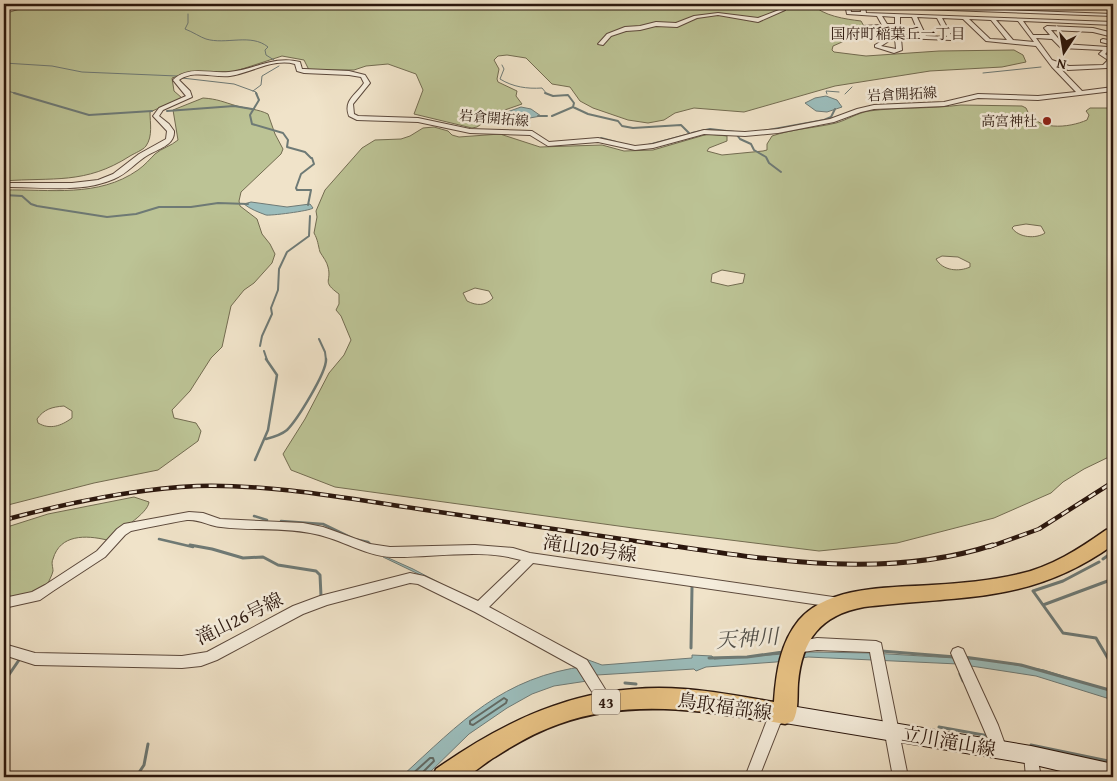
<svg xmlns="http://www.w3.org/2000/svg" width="1117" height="781" viewBox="0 0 1117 781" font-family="'Gentium Book Plus','Noto Serif JP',serif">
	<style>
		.green { fill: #bcc395; stroke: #736c51; fill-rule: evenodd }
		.water { fill: #9bbdbc; stroke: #6e7a76 }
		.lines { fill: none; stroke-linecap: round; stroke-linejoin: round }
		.shore { stroke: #626a64; stroke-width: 2 }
		.stream-far3 { stroke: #6e7a76; stroke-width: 1 }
		.stream-far2 { stroke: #6e7a76; stroke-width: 2 }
		.stream-far1 { stroke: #6e7a76; stroke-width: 2.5 }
		.stream { stroke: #6e7a76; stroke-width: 3 }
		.street-casing { stroke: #5c493c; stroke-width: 2 }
		.secondary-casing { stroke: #2a160d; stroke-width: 2 }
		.primary-casing { stroke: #2a160d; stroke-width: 3 }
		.street { fill: #f5eddc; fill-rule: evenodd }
		.secondary { fill: #f5eddc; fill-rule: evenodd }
		.primary { fill: #e8c284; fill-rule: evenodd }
		.rail-far1-casing { stroke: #2a160d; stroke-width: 4.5 }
		.rail-casing { stroke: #2a160d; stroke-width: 5 }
		.rail-far1 { stroke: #f5eddc; stroke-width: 2.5; stroke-dasharray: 8; stroke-linecap: butt }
		.rail { stroke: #f5eddc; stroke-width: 3; stroke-dasharray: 10; stroke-linecap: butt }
		.poi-dot { fill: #8f2418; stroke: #f5eddc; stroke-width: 2 }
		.labels { text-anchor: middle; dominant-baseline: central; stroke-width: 5; stroke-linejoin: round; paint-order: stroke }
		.far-street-label { font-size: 14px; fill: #2a160d; stroke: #f5eddc }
		.far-poi-label { font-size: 14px; fill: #2a160d; stroke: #f5eddc; text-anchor: end }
		.far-neighbourhood-label { font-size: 15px; fill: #2a160d; stroke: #f5eddc }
		.shield { fill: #f5eddc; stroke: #67564b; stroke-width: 1 }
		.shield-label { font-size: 15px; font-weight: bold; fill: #2a160d }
		.near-street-label { font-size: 19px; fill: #2a160d; stroke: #f5eddc }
		.near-water-label { font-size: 21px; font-style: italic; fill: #52504a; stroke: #f5eddc }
	</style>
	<rect width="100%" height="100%" fill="#f0e3c9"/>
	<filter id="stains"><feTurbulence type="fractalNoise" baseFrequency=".004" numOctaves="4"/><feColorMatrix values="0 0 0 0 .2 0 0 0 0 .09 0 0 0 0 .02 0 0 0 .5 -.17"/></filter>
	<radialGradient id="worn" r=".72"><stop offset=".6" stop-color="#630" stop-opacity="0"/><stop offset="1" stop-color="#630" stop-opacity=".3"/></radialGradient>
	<path class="green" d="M35,4h777c11,12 33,15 49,17l4,7 -7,7 -25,11 -1,4 2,2 32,4 73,-5 75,-1 9,5 3,7 -24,5 -72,4 -95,15 -91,26 -50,-4 -19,5 -11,7 -16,3 -20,-3 -35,-12 -13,-7 -10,-14 -18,-3 -26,-26 -19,-3 -9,1 -4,4 5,9 -2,10 1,3 19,9 -1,5 6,8 -23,8 -22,15 -5,1 -58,-14 9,-24 -7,-16 -28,-10 -22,2 -12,4h-45l-5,-10 -22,-4 -49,16h-43l-18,6 2,13 8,7 -32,14c0,11 3,24 -4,34 -3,4 -11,7 -16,10 -45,29 -77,21 -126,25v-167z
		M203,98c15,1 20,4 34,8 11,3 21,3 31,8l7,20 8,15 -2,5 -40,38 -2,9 1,5 17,13 5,15 8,10 5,10 -3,9 -18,20 -10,7 -13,16 -9,41 -11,11 -21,33 -18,19 2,8 22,5 5,8 -3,10 -40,29 -64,13 -90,23v-316c46,-1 94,8 134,-20 7,-5 12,-11 17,-16 7,-6 16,-8 23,-14l-5,-30zM64,406l8,5v7c-11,8 -22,12 -34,5l-1,-4c7,-10 15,-12 27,-13z
		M961,105l61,1 4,2c9,24 43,20 61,12l2,-5 -3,-4 4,-3h23v347l-29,14 -21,13 -12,11 -57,25 -97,25 -78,8 -186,-23 -298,-41 -44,-17 -8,-16 22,-35 24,-46 15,-18 7,-15 -10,-24 -5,-6 3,-6v-10c-18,-13 -7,-12 -11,-27 -1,-5 -5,-10 -8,-15 -2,-7 -2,-12 -6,-19l3,-16 -1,-6 9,-21 37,-42 13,-8 26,-1 9,-3 13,-8 11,-1 14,4 4,4 7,2 41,-3 40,13 62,-2 22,6 29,-1 55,-16 19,2v5l-18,7 -2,3 15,4 41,-4 4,-1v-6l5,-8c20,-7 43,-8 64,-13 11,-3 21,-10 33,-12 30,-4 61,-2 92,-6zM1026,224l15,2 4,7c-9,6 -26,5 -33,-5l2,-2zM942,256l16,1 12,6v4c-11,5 -27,4 -34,-8zM722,270l23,4 -2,9 -15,3 -17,-4 1,-8zM475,288l14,3 4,7c-8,8 -16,8 -26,3l-4,-8z
		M134,497l15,5c-1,12 -32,30 -42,38 -21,-5 -47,-6 -54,19 -2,4 0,8 0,12 -1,5 -5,11 -6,15l-15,6 -1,2 -27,5v-71l44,-14z"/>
	<path class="water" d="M826,96l11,4 5,7 -15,5 -11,-1 -11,-8 10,-5z
		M521,107l10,2 10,7 -45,8 -7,-2 4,-5z
		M251,202l36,5 23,-3 3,4c-3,3 -44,8 -47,7 -8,-3 -16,-6 -22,-11z
		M384,556l29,13 170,89 19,7 90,-7v-3l20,1 2,3 97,-7 61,1 116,7 56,10 69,22v8l-77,-24 -78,-12 -150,-7 -32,5 -70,5 -10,4 -2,-2 -97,6 -10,6 -33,5 -22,8 -25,14 -38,26 -44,43h-24c60,-55 101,-100 186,-111l-129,-73 -75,-36z"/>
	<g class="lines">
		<path class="shore" d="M504,698l3,2 -1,3 -33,22 -3,-1v-3z
			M409,777l21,-19h3l1,3 -11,11 -1,5"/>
		<path class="stream-far3" d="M188,14v9l-3,6c8,3 15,8 21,10 20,6 45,-6 62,8l-3,3 1,5 8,5
			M4,63l48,3 30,6 95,4
			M502,65l2,4 -4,10c13,8 27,10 42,9l5,6
			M983,73l58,-6
			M182,78l52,6 22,8 1,2
			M4,90l14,4
			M253,91l8,-6 1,-9 17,-10
			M827,94l-1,-3 13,1
			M845,94l7,-7"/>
		<path class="stream-far2" d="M14,93l75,22 63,-4
			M256,93l3,7 -9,15 2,9 31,9 5,7 -1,7 18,5 6,6
			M545,93l8,3 15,-1 6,8 -1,4
			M167,111l67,-5 18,3
			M538,116h9
			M552,116l21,-9 15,7 30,7 4,5 11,2 48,-3 9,9 -42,11
			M763,131l61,-11 7,-3 4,-8
			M692,133l18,-4 25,3
			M737,135l3,4 11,5 3,6 12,7 3,6 12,9
			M601,138l15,4
			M4,195l18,1 9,8 6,2 70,11 29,-3 23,-7h32l27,-4 30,1
			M308,205l3,-15h-14l-1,-2 5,-14 13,-10 -2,-6
			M319,339l6,13 1,8
			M260,346l2,-10 10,-22 -1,-6 7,-18 1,-21 8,-17 22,-16 1,-20
			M264,351l3,9"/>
		<path class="stream-far1" d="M266,439c8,-2 15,-4 21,-9 10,-10 40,-58 39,-71
			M255,460l13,-30 9,-55 -11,-16
			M254,516l13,4
			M281,521l42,3 31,15 14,3 3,3
			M159,539l34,8"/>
		<path class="stream" d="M190,545l22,4 31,9 20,-1 15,8 38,6 4,4 1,21
			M1103,559l10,-7
			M1099,562l-36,19 -30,10 30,42 33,5 17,29
			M1043,605l70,-26
			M691,648l1,-61
			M881,651l75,6
			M964,657l57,8 92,26
			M709,658l38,-1 36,-5
			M960,674l3,7
			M4,682l15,-22
			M625,683l11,1
			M939,727l50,9
			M1031,745l82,17
			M136,777l8,-12 4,-21"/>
		<defs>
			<path id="street" d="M773,4h5l7,6 -27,12 -40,-7 -21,3 -20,9 -21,-1 -16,4 -14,1 -15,5 -8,9 -5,-1 9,-10 18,-7 15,-1 16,-4 20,1 18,-7 24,-3 40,5 21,-8z
				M845,4l268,10v2l-248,-9 1,6 247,9v3l-90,-4 10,14h17l-6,-7 3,-2 46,2 20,5v4l-20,-5 -42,-2 12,14 45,3 2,2 -5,5 8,5v4h-3l-3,5 -39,2 -12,-6 26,27 31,-4v4l-75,9 -60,-2 -34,8 -70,3 -13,3 -27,10 -56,11 -33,3 -41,-2 -51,14 -18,2 -37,-8 -50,4 -18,-11 -60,-2 -52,-11 -61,-2 -8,-4c-6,-16 7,-21 15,-33l-3,-6 -12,-2 -45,-2 -7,-2 -2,-7c-22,-6 -44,9 -65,12 -17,2 -36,-7 -51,4l11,11 2,6 -29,13 -4,6 10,8 5,7c1,14 -16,18 -26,24 -12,7 -21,19 -34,24 -34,15 -75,7 -110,8v-4h68l26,-3 15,-6 26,-20 27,-15 1,-8 -14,-15 6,-8 27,-12 -13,-16c15,-15 37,-6 56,-8 25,-2 45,-17 71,-10l2,7h2l45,2 16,4 5,8 -17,21 1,10 4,2 60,2 52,11 62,2 17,11 49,-4 37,8 18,-2 51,-14 41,2 33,-3 52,-10 27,-10 17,-4 70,-3 34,-8 60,2 38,-4 -24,-25 -16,-21 -50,-5 -23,-22 -21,-1 6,11h11l3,2 1,3 -3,2 -3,-3h-7l3,5 -2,2 -50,-2 1,12 -8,3 -19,-6v-2l18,-11 27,2 -8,-19h-12v10l-11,1 2,1 -3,2 -4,-3 -19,1 -2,-3 19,-1 -5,-9 -30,-2zM850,5h10l1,7h-10zM882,16l13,1v7h-8zM917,17l20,1 10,19 -21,-1zM969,19l22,1 16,20 -17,-1zM996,20l22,1 16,21 -21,-2zM894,38h1l1,11 -15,-3zM1036,38l16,1 9,9 42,2 -4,4 9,6 -5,5 -34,1 -17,-6z
				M1071,4h24l-2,1h-20z
				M1103,39l10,2v4l-12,-3v-2z
				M189,512l14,1 17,6 83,4 20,4 47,17 20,3 85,-2 38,3 17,5 310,45 5,1 1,4 -1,4 -5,1 -307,-45 -44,44 98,53 26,42 -2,4 -5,2 -5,-2 -24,-38 -102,-56 -57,-28 -8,-1 -83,22 -24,9 -86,46 -16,6 -19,2 -147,-3 -31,-10v-11l31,9 147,3 25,-4 86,-46 27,-10 90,-23 14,3 54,25 43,-41c-40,-12 -88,-2 -129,-3 -27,-1 -51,-18 -77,-23 -31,-7 -63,-3 -94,-7 -12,-1 -21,-8 -34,-7 -18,3 -37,7 -56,11l-6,4 -20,22 -52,34 -13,9 -36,8v-10l28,-6 13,-7 52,-34 20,-22 7,-5z
				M817,638l59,3 5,2 27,134h-15l-23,-125 -53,-2 -22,3 -5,-2 -2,-4 2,-4z
				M958,647l5,2 35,76 9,25 -2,5 -5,2 -5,-2 -44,-102 2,-4z
				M784,708l5,2 2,4 -2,4 -9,6 -21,53h-14l24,-62z
				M1031,748l5,2 5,27h-15l-2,-22 2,-5z"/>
			<path id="secondary" d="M1099,4h14v3l-11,-1z
				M785,705l246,41 82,18v13h-27l-55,-13 -246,-41 -7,-3 -3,-6 3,-6z"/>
			<path id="primary" d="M1113,528v17c-84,60 -153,50 -249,62 -44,8 -62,33 -66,76 -1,13 1,27 -5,38l-8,3c-76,-12 -151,-27 -226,0 -23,8 -44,20 -64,33 -8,4 -24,19 -32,20 -9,2 -21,1 -30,0l3,-8c77,-54 152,-87 248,-80 30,2 60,8 90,13 2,-29 6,-59 25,-82 31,-35 90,-32 133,-35 29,-2 58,-4 87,-11 32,-7 60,-25 87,-44z"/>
		</defs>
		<use href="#street" class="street-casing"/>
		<use href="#secondary" class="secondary-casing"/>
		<use href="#primary" class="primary-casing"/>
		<use href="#street" class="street"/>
		<use href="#secondary" class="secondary"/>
		<use href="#primary" class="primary"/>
		<defs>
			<path id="rail-far1" d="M4,520c63,-17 127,-31 193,-34 75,-2 148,12 222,23 85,13 171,25 257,38
				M989,547l50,-18 74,-47"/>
			<path id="rail" d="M668,545c106,16 221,34 325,0"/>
		</defs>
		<use href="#rail-far1" class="rail-far1-casing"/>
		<use href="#rail" class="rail-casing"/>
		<use href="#rail-far1" class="rail-far1"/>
		<use href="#rail" class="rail"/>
	</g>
	<circle class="poi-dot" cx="1047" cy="121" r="5"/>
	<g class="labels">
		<g class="far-street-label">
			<text transform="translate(902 94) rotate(-3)">岩倉開拓線</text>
			<text transform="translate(494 118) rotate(5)">岩倉開拓線</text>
		</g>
		<g class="far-poi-label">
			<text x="1037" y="121">高宮神社</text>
		</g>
		<g class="far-neighbourhood-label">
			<text x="898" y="33">国府町稲葉丘一丁目</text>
		</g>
		<rect class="shield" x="592" y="689.5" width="28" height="25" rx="4"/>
		<g class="shield-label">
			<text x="606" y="702">43</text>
		</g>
		<g class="near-street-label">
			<text transform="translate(590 548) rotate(8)">滝山20号線</text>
			<text transform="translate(239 618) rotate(-26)">滝山26号線</text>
			<text transform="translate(725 706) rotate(8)">鳥取福部線</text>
			<text transform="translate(949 741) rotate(10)">立川滝山線</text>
		</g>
		<g class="near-water-label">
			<text transform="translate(747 638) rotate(-4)">天神川</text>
		</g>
	</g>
	<rect width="1117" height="781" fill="none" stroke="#f0e3c9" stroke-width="20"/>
	<rect x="5" y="5" width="1107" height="771" fill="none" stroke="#2a160d" stroke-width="2.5"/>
	<rect x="10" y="10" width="1097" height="761" fill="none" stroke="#2a160d"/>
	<g transform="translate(1064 52) rotate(192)" stroke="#f5eddc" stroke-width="4" paint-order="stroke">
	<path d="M0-4L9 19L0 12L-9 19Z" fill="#2a160d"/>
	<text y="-8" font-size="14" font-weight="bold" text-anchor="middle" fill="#2a160d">N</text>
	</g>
	<rect width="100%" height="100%" filter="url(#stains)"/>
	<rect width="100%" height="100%" fill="url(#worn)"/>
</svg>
